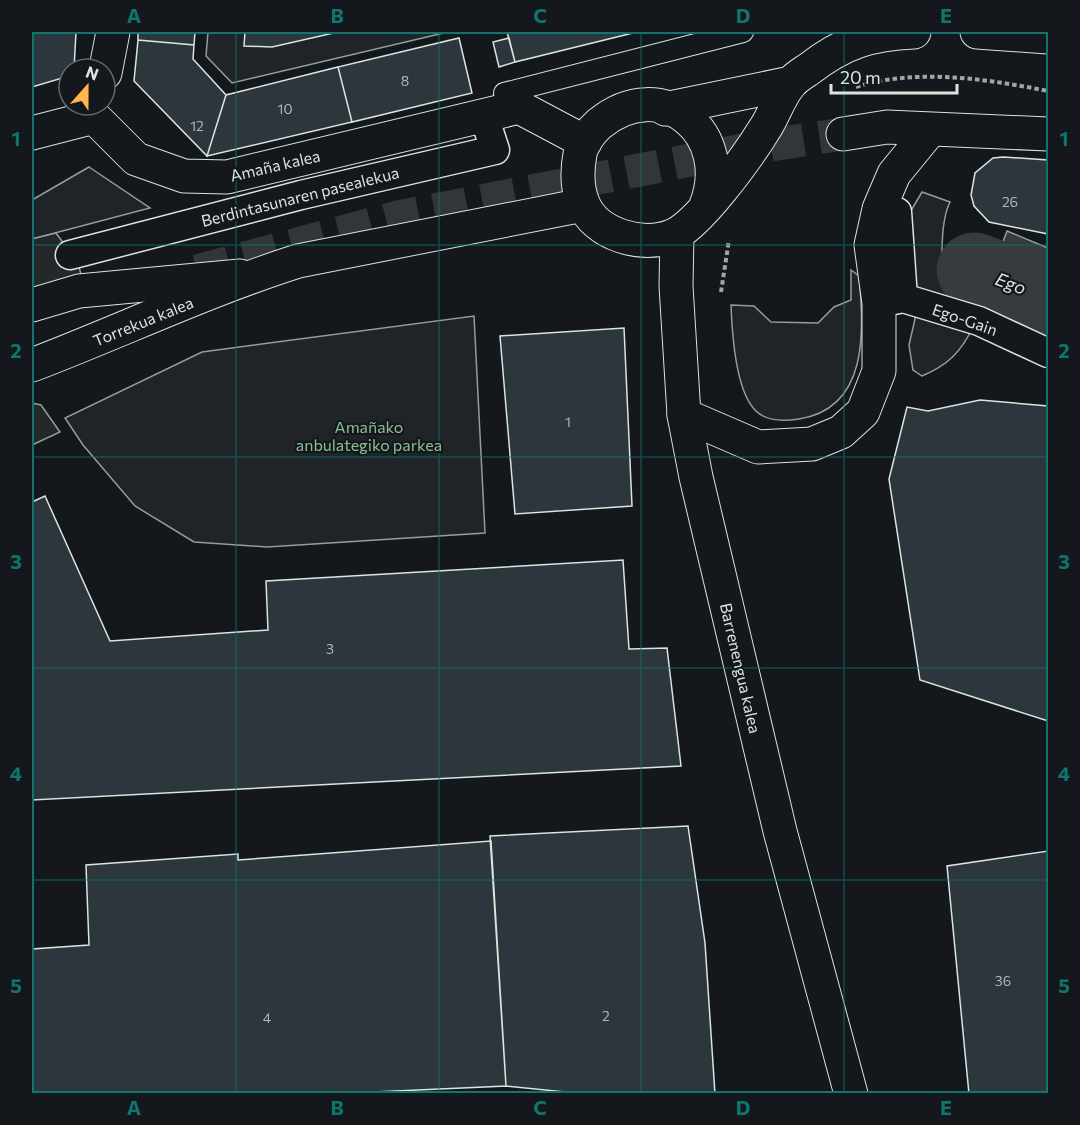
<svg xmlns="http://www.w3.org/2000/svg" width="1080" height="1125" viewBox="0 0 1080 1125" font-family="Commissioner,sans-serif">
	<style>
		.green { fill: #202428; stroke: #939e99; stroke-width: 1.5 }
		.parking { fill: #24282b; stroke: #939e99; stroke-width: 1.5 }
		.water { fill: #363b3e; stroke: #939e99; stroke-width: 1.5 }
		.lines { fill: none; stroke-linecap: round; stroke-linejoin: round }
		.river { stroke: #363b3e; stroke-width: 75 }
		.building { fill: #2c363c; stroke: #d8e6dc; stroke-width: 1.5 }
		.tertiary-tunnel { stroke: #313739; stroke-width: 33; stroke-dasharray: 33 16; stroke-linecap: butt }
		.service-casing { stroke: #d8e6dc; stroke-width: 22 }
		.pedestrian-casing { stroke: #d8e6dc; stroke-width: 31 }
		.minor-casing { stroke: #d8e6dc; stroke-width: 35 }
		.tertiary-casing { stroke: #d8e6dc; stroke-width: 35 }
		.path { stroke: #9da8a2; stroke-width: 4; stroke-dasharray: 4.5 3; stroke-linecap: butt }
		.service { stroke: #14181c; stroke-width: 20 }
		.pedestrian { stroke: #14181c; stroke-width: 28 }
		.minor { stroke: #14181c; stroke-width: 33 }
		.tertiary { stroke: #14181c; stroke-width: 33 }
		.grid { fill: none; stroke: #0f766e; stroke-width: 1.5; stroke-opacity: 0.55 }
		.labels { text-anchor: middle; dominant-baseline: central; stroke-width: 4.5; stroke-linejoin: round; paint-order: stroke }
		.number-label { font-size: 14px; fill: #adbab4 }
		.street-label { font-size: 16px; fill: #d8e6dc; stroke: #14181c }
		.park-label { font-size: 16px; fill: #8ac095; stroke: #14181c }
		.water-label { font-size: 18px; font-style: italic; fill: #d8e6dc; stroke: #14181c }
		.neatline { fill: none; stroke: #0f766e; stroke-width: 2 }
		.grid-label { font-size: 20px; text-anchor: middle; font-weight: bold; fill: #0f766e }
	</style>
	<rect width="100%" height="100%" fill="#14181c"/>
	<path class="green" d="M208,32h240l-216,51 -26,-27z
		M89,167l61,41 -118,31v-39z
		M922,192l28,10c-10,20 -11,77 -1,96 6,10 17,20 24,29 -12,25 -25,38 -51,49l-9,-6 -4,-25 6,-26 -9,-80 3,-25z
		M851,270l8,6c5,55 10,132 -60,143 -13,2 -32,3 -43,-8 -21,-20 -24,-79 -25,-106l23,1 17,16 47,1 16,-16 17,-7z
		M474,316l11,217 -218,14 -73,-5 -59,-36 -52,-61 -18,-27 137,-66z"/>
	<path class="parking" d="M56,233l22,30 6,23 -52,14v-61z
		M32,403l9,2 19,27 -28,13z"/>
	<path class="water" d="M1007,231l41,17v67l-62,-28z"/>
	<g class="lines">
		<path class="river" d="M974,270l74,27"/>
	</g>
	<path class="building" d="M32,32h44l-2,37h-5v7l-37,11z
		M138,32h57l-1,13 -56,-5z
		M245,32h93l-66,15 -28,-1z
		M507,32h130l-122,30z
		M459,38l13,55 -120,29 -14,-55z
		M509,38l6,24 -16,5 -6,-25z
		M138,40l56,5 -1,14 33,36 -19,61 -73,-75z
		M338,67l14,55 -145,34 19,-61z
		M1003,157l45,3v74l-59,-12 -15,-16 -3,-11 4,-22 18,-15z
		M624,328l8,178 -117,8 -15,-178z
		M980,400l68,6v315l-128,-41 -31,-201 18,-72 21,4z
		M45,496l65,145 158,-11 -2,-49 357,-21 6,89 38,-1 14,118 -649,34v-298z
		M688,826l17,117 10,151h-130l-79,-8 -16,-250z
		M491,841l15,245 -177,8h-297v-145l57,-4 -3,-80 152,-11v6z
		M1048,851v243h-79l-22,-228z"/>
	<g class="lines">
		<path class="tertiary-tunnel" d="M197,271l201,-54 365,-71 80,-12"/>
		<defs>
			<path id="service" d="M504,93l239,-61"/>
			<path id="pedestrian" d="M897,212l6,86
				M70,255l231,-60 194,-45 -11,-34
				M879,303l24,-5 76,23 69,32"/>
			<path id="minor" d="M105,73l8,-41
				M94,117l42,42 48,17 43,1 292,-70 66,35
				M32,133l62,-16
				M32,305l47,-14 161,-15
				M684,415l74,32 54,-3 29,-12 22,-20 16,-41v-68l-8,-58 8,-36 15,-35 36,-44"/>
			<path id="tertiary" d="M977,32l71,5
				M665,109l126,-26
				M843,134l44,-7 161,7
				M705,208c31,-75 -44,-136 -106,-84 -8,7 -17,19 -19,30 -3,16 -3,34 3,49 12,32 60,45 89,33 26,-10 76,-80 92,-106 10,-14 15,-34 27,-47 5,-6 12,-10 18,-14 35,-27 61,-35 105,-37
				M677,234l-1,52 8,129 12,62 84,354 71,263
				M32,365c89,-34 175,-75 266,-104l285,-56"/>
		</defs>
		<use href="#service" class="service-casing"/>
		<use href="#pedestrian" class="pedestrian-casing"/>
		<use href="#minor" class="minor-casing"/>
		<use href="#tertiary" class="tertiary-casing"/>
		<path class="path" d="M856,87c60,-19 131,-8 192,4
			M721,292l8,-52"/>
		<use href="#service" class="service"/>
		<use href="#pedestrian" class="pedestrian"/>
		<use href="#minor" class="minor"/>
		<use href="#tertiary" class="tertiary"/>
	</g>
	<path class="grid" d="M236,32v1062M439,32v1062M641,32v1062M844,32v1062M32,245h1016M32,457h1016M32,668h1016M32,880h1016"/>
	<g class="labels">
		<g class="number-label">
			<text x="405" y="80">8</text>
			<text x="285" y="108">10</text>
			<text x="197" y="125">12</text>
			<text x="1010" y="201">26</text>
			<text x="568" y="421">1</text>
			<text x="330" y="648">3</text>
			<text x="1003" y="980">36</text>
			<text x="606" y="1015">2</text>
			<text x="267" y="1017">4</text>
		</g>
		<g class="street-label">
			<text transform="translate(275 165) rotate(-13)">Amaña kalea</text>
			<text transform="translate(300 196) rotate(-14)">Berdintasunaren pasealekua</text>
			<text transform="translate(965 319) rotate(19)">Ego-Gain</text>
			<text transform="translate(143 321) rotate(-22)">Torrekua kalea</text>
			<text transform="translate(741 668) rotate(77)">Barrenengua kalea</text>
		</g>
		<g class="park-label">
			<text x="369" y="426">Amañako<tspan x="369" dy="18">anbulategiko parkea</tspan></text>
		</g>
		<g class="water-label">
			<text transform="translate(1011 283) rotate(20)">Ego</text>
		</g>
	</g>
	<rect width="1080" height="1125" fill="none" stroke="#14181c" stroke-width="66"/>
	<g transform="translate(87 87) rotate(21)"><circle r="28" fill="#14181c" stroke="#626a69" stroke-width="1.5"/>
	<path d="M0-4.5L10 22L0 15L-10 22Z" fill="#ffb74d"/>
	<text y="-9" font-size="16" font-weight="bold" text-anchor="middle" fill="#d8e6dc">N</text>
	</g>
	<path d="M831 84v9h126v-9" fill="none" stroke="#d8e6dc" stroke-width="3"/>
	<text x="840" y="84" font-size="18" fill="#d8e6dc" stroke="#14181c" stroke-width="4.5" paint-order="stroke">20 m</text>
	<rect x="33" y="33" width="1014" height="1059" class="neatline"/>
	<g class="grid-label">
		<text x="134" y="23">A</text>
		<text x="337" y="23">B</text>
		<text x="540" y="23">C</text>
		<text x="743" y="23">D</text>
		<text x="946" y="23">E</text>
		<text x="16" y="146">1</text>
		<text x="1064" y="146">1</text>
		<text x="16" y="358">2</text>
		<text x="1064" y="358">2</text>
		<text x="16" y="569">3</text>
		<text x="1064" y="569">3</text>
		<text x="16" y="781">4</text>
		<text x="1064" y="781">4</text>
		<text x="16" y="993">5</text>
		<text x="1064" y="993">5</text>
		<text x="134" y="1115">A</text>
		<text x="337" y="1115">B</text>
		<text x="540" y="1115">C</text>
		<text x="743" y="1115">D</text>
		<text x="946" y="1115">E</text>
	</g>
</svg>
